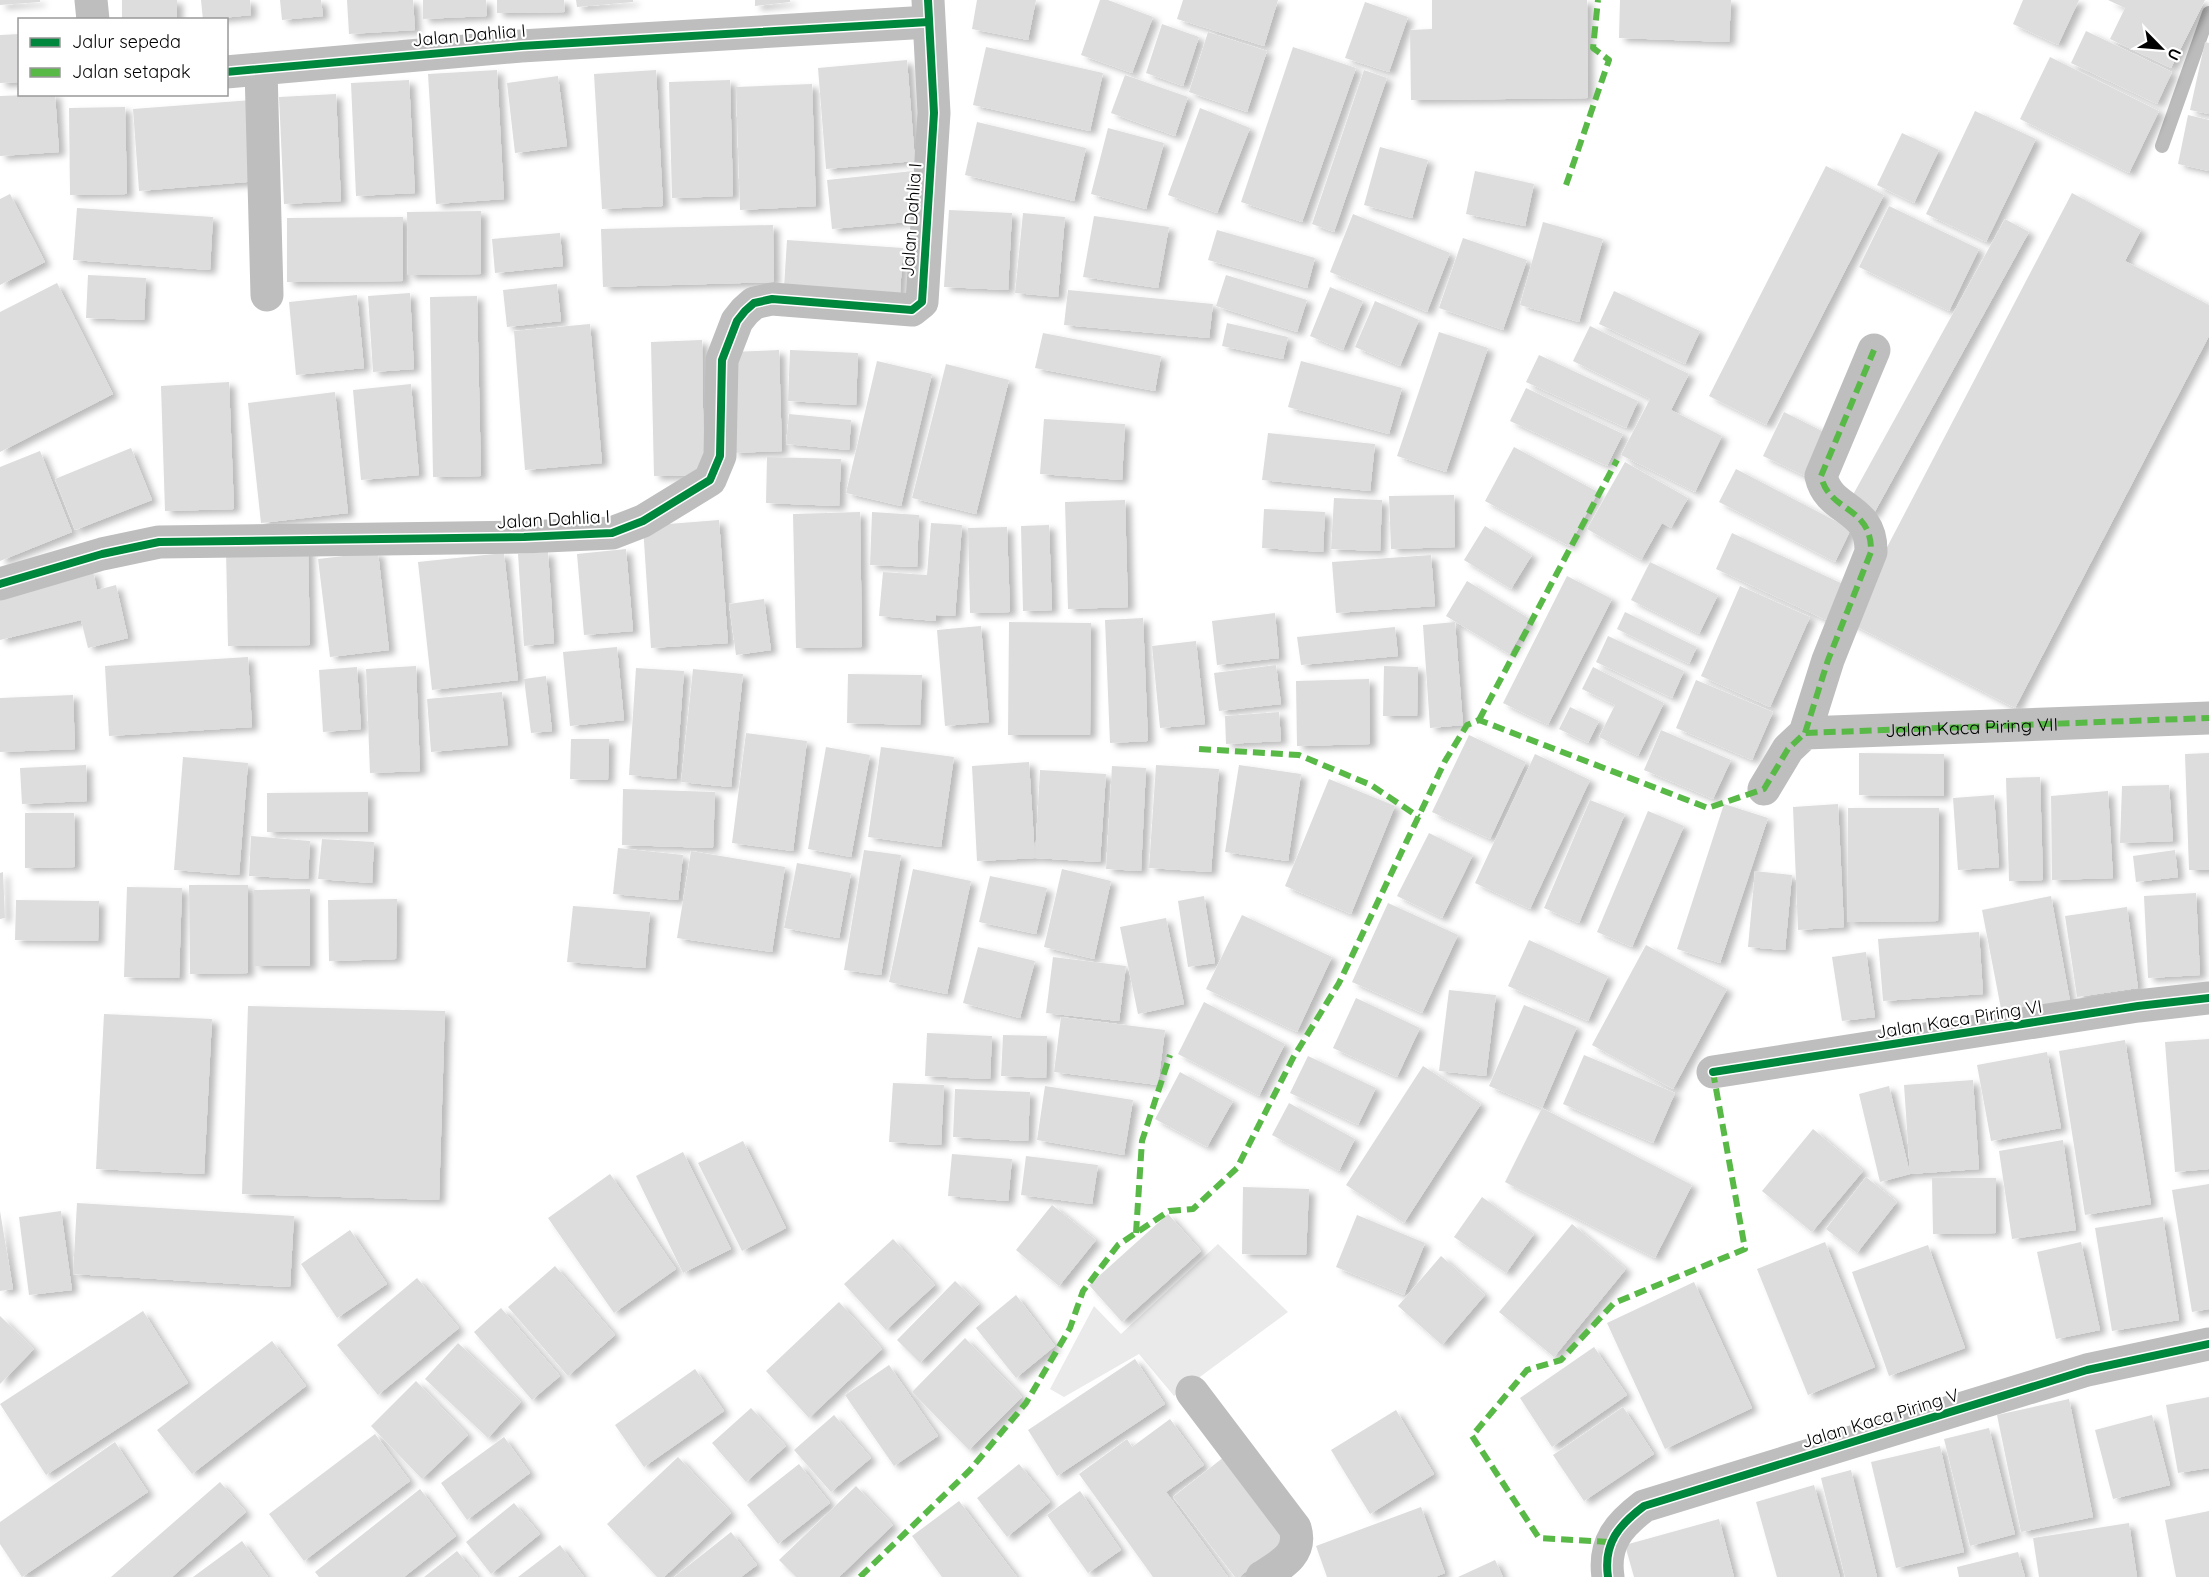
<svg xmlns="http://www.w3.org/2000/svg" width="2209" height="1577" viewBox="0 0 2209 1577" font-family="Quicksand,sans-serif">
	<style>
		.green { fill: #eaeaea }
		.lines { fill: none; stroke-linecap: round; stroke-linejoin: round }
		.stream { stroke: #bcbcbc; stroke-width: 14 }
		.building { fill: #ddd; filter: url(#shadow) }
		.minor { stroke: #bebebe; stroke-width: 33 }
		.quiet { stroke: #58b947; stroke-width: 6; stroke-dasharray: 12 6; stroke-linecap: butt }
		.cycleway-casing { stroke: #fff; stroke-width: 11 }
		.cycleway { stroke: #00873e; stroke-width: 8 }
		.labels { text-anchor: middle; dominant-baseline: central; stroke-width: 4.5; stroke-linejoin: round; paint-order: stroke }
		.street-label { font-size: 18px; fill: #000; stroke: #fff }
	</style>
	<defs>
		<filter id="shadow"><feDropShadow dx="6" dy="4" stdDeviation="3" flood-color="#0004"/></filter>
	</defs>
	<rect width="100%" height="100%" fill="#fff"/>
	<path class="green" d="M1218,1244l70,68 -114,84 -35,-42 -75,43 -14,-8 44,-83 27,28z"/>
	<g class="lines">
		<path class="stream" d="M2162,146l47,-133"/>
	</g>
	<path class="building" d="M0,0h40v2l-40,3z
		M122,0h55v20h-55z
		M201,0h49l1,15 -48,5z
		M280,0h41l2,16 -41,4z
		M347,0h66l2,30 -66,4z
		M423,0h63l1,16 -64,3z
		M497,0h67l1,12 -68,1z
		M576,0h57v2l-56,5z
		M755,0h35v2l-35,4z
		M977,0h59l-8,40 -56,-11z
		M1100,0h8l45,17 -21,56 -51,-18z
		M1183,0h95l-14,46 -87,-27z
		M1432,0h155l1,98 -177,2 -1,-70 22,-1z
		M1620,0h111l-2,42 -110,-4z
		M2023,0h56l-21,45 -45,-21z
		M2108,0h97l-34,68 -61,-29 15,-31z
		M1365,2l43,15 -19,55 -44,-14z
		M1162,24l37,13 -16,49 -37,-13z
		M2086,31l86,41 -15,32 -86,-41z
		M1208,32l59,19 -20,61 -58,-20z
		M20,34v48l-20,1v-48z
		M2205,42l4,1v71l-19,-4z
		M986,47l117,26 -13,58 -117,-26z
		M1293,47l63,21 -54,154 -61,-20z
		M2050,57l109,54 -30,62 -109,-54z
		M907,60l8,101 -89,8 -8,-101z
		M497,70l7,129 -68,5 -8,-130z
		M656,70l7,136 -61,3 -8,-135z
		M1364,70l23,8 -53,154 -22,-8z
		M1125,75l63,22 -13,39 -64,-23z
		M558,76l9,70 -52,7 -8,-70z
		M409,80l6,113 -59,3 -5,-113z
		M730,80l3,116 -61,2 -3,-116z
		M812,84l4,122 -76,4 -4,-123z
		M55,94l4,58 -59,4v-60z
		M336,94l5,107 -57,3 -5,-107z
		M252,100l7,81 -120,10 -6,-82z
		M125,107l2,87 -57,1 -1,-87z
		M1200,108l50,20 -33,85 -49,-18z
		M1975,111l61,28 -50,103 -60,-28z
		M2188,115l21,5v51l-31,-7z
		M977,122l109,26 -12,53 -109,-26z
		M1108,128l56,15 -18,66 -55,-15z
		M1902,133l37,17 -25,53 -37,-18z
		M1380,147l48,13 -16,58 -48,-13z
		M1826,166l58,29 -118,230 -57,-29z
		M913,171l5,50 -86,8 -5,-49z
		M1475,171l59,13 -9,42 -59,-12z
		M2072,193l69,37 -16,31 84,44v31l-194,372 -167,-86z
		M10,194l35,68 -45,23v-86z
		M1889,206l90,43 -30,62 -90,-44z
		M77,208l136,9 -3,53 -137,-10z
		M949,210l63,3 -4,77 -64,-3z
		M481,211v63l-73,1 -1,-63z
		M1023,213l42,4 -7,80 -43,-4z
		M1353,214l97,39 -23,59 -97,-40z
		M1094,216l75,11 -11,61 -75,-11z
		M403,217v64l-116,1v-64z
		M2005,219l24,13 -156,283 -24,-13z
		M1543,222l60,17 -24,83 -59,-17z
		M773,225l1,57 -171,5 -2,-58z
		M1217,230l98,28 -8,30 -99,-28z
		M560,233l3,33 -68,7 -3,-34z
		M1463,238l64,22 -24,70 -64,-22z
		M787,240l116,8 -3,46 -116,-7z
		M88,275l58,3 -2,42 -58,-2z
		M1226,275l81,25 -10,32 -81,-26z
		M57,283l56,111 -113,58v-140z
		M557,284l4,37 -54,6 -4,-37z
		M1330,287l33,14 -20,49 -33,-14z
		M1068,290l145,14 -4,34 -145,-13z
		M1614,291l86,40 -15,33 -86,-40z
		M410,293l4,76 -41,3 -5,-76z
		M357,295l7,73 -68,7 -7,-73z
		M477,296l4,180 -48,1 -3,-180z
		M1375,301l44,19 -19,46 -45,-19z
		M1227,323l61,14 -5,22 -61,-13z
		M590,324l12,139 -77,7 -11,-139z
		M1590,326l99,48 -18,36 51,26 -27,56 -74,-37 29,-56 -77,-38z
		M1439,332l49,16 -42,124 -49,-16z
		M1043,333l118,23 -6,35 -120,-23z
		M702,340l2,135 -50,1 -3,-134z
		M779,350l3,101 -49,2 -2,-101z
		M790,350l68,3 -2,52 -68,-4z
		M1539,355l99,46 -12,27 -100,-46z
		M877,361l55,13 -31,132 -55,-13z
		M1301,361l101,27 -13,46 -101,-27z
		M946,364l63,16 -33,134 -64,-16z
		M229,382l5,127 -69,2 -4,-125z
		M411,384l8,91 -58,5 -8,-90z
		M1526,388l97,46 -16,32 -97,-45z
		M335,392l13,121 -87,10 -13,-120z
		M1784,412l42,21 -21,43 -42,-20z
		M789,414l62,6 -2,30 -63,-6z
		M1044,419l81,5 -3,56 -82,-6z
		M1268,433l107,11 -5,47 -108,-11z
		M1514,447l84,45 -29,54 -84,-45z
		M131,448l21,52 -77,30 -20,-51z
		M40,451l32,81 -72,29v-94z
		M767,457l74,2 -2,47 -73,-3z
		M1625,462l63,36 -17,30 -9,-5 -21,37 -54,-31z
		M1736,469l115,60 -16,33 -116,-60z
		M1454,495l1,52 -64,2 -2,-53z
		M1334,498l48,2 -2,51 -49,-2z
		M1125,500l3,107 -60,2 -3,-107z
		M1264,509l61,3 -2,40 -61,-4z
		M860,512l2,135 -66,1 -3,-134z
		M872,512l47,3 -2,52 -47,-2z
		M719,520l9,123 -77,5 -8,-122z
		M931,523l31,2 -7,91 -19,-1v6l-57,-5 4,-44 44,3z
		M1049,525l3,85 -29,1 -2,-85z
		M1485,526l47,29 -21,34 -47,-29z
		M1007,527l3,85 -40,1 -2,-85z
		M1732,533l111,51 -17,36 -110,-51z
		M308,547l2,98 -82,1 -2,-97z
		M626,549l7,82 -49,4 -7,-81z
		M378,552l11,98 -59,7 -12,-98z
		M548,552l6,91 -30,3 -6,-92z
		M504,553l14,127 -86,10 -14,-128z
		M1431,555l4,51 -99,7 -4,-51z
		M1650,562l68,33 -19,39 -68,-34z
		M93,571l4,19 19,-5 12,53 -40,10 -7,-28 -81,20v-48z
		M1567,576l45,23 -64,126 -45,-22z
		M1467,581l63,38 -21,35 -63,-38z
		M1740,586l70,31 -40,90 -69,-31z
		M764,599l7,51 -35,5 -7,-51z
		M1625,612l72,35 -8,17 -72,-35z
		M1275,613l4,45 -62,7 -5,-44z
		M1143,618l5,123 -38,2 -5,-123z
		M1009,622l82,1 -1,112h-82z
		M1455,622l8,103 -33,3 -7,-103z
		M981,626l8,96 -44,4 -8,-96z
		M1395,627l3,29 -97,9 -4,-28z
		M1608,636l76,35 -12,27 -76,-36z
		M1196,641l9,83 -45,4 -8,-82z
		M617,647l7,73 -54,6 -7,-74z
		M248,657l4,70 -143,9 -4,-70z
		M1276,665l5,39 -62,7 -5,-38z
		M416,666l4,105 -50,2 -4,-104z
		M1384,666l34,1 -1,49h-34z
		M357,667l4,62 -38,3 -4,-62z
		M1593,667l71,36 -26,53 -39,-19 16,-32 -33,-16z
		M636,668l48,3 -8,108 -47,-4z
		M693,669l50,5 -12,113 -50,-5z
		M848,674l74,1 -2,50 -73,-2z
		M546,676l6,55 -21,2 -7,-54z
		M1369,679l1,65 -73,2 -1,-65z
		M1696,680l77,32 -21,48 -76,-32z
		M502,692l6,53 -77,7 -4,-53z
		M73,695l2,54 -75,3v-54z
		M1570,707l29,14 -11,22 -29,-14z
		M1279,712l2,29 -55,3 -1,-28z
		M1661,730l70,30 -18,39 -69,-29z
		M746,733l61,8 -14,110 -61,-8z
		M1469,735l57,27 -36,77 -58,-27z
		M571,739h38l-1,41 -38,-1z
		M826,747l44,8 -19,102 -43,-8z
		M881,747l73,10 -13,90 -73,-10z
		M1859,753l85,1v42l-85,-1z
		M2209,753v117h-20l-4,-116z
		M1535,754l55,26 -60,129 -55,-26z
		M183,757l65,6 -9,112 -65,-5z
		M1029,762l6,96 -58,3 -5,-95z
		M86,765l1,36 -65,3 -2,-36z
		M1156,765l63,4 -8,103 -62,-4z
		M1239,765l62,9 -13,87 -63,-9z
		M1112,766l34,2 -5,103 -35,-2z
		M1040,770l66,4 -6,88 -65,-4z
		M2040,777l3,103 -34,1 -3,-103z
		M1329,779l66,27 -44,108 -66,-28z
		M2169,785l4,56 -53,2 2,-57z
		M623,789l92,3 -2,56 -91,-3z
		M2108,791l5,87 -61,2 -1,-84z
		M368,792v40h-101v-39z
		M1994,795l5,72 -41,3 -5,-72z
		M1590,800l35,14 -46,109 -35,-15z
		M1724,804l44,14 -48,145 -43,-14z
		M1838,804l6,123 -46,3 -5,-123z
		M1848,808h91l-1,113 -91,1z
		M1648,811l36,15 -52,121 -35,-15z
		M25,813h49l1,54 -50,1z
		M1429,833l44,22 -31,63 -45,-22z
		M251,836l59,5 -2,38 -59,-3z
		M322,839l52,3 -2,41 -54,-4z
		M618,848l65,7 -5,45 -65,-6z
		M864,850l37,5 -20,120 -37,-5z
		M2175,850l3,27 -42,5 -3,-26z
		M691,851l94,16 -13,85 -95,-14z
		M797,863l54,10 -12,65 -55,-10z
		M913,869l58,12 -24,113 -58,-12z
		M1062,869l49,12 -17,78 -50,-12z
		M1755,871l37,4 -7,75 -37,-3z
		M3,872l2,46 -5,1v-46z
		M990,876l57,12 -11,46 -57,-12z
		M189,885h59v88l-58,1z
		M127,887l55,1 -3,90 -55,-1z
		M310,889v77h-56v-76z
		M2196,893l4,82 -52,3 -4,-82z
		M1204,896l11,67 -27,4 -10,-66z
		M2051,896l19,105 -68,13 -20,-104z
		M397,899l-1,60 -67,2 -1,-61z
		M16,900l83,1 -1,40 -83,-1z
		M1388,903l70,32 -36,78 -70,-31z
		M573,906l77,6 -5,56 -78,-6z
		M2127,907l11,81 -61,9 -12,-81z
		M1242,915l90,42 -35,75 -91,-43z
		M1166,918l18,86 -46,10 -18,-87z
		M1979,932l4,62 -100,7 -5,-62z
		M1529,940l79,36 -20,45 -80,-35z
		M1646,945l81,44 -54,100 -81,-44z
		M978,947l57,14 -15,57 -57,-15z
		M1866,952l9,65 -33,4 -10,-64z
		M1053,957l73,9 -7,55 -73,-8z
		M1449,990l47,5 -10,81 -47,-5z
		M1356,998l64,30 -23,49 -64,-29z
		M1204,1002l81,42 -26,52 -81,-42z
		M1524,1005l53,22 -35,81 -53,-22z
		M248,1006l197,5 -6,189 -197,-6z
		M104,1014l108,5 -8,155 -108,-5z
		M1061,1017l104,13 -7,55 -104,-13z
		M927,1033l65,3 -2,43 -65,-3z
		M1003,1035l44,1 -1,42 -45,-2z
		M2209,1039v130l-34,3 -10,-130z
		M2125,1040l26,164 -66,11 -26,-164z
		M2047,1052l14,76 -70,13 -14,-76z
		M1584,1055l91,38 -22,50 -90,-39z
		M1308,1056l68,32 -18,37 -68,-32z
		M1423,1066l58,38 -77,119 -58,-38z
		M1180,1072l53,29 -26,46 -52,-28z
		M1973,1080l6,89 -69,5 -6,-89z
		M893,1083l51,2 -3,60 -52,-3z
		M1045,1086l88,14 -9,55 -87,-15z
		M1889,1086l21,88 -30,8 -21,-88z
		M955,1089l75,3 -2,49 -75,-4z
		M1289,1103l66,36 -16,32 -67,-36z
		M1542,1108l150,77 -37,73 -150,-76z
		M1813,1129l50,42 -51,61 -50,-41z
		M2063,1140l13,90 -64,9 -13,-88z
		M743,1141l43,87 -44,23 -44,-88z
		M683,1152l48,97 -48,24 -47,-97z
		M952,1154l60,5 -4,42 -60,-5z
		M1026,1156l72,9 -6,39 -71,-9z
		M610,1174l66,95 -62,44 -66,-95z
		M1866,1177l31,25 -40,51 -31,-24z
		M1932,1178h64v55l-63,1z
		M2209,1184v125l-17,3 -20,-122z
		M1243,1187l66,2 -3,66 -64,-1z
		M1482,1197l52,37 -28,39 -52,-36z
		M77,1203l217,13 -4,71 -217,-13z
		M1052,1205l44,35 -37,46 -43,-36z
		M0,1211l13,78 -13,2z
		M61,1211l11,79 -43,5 -10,-78z
		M1168,1214l33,37 -79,71 -33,-37z
		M1357,1215l68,28 -21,52 -68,-28z
		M2163,1217l16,103 -67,11 -17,-103z
		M1572,1224l54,45 -72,88 -55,-45z
		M350,1230l37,54 -50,34 -36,-54z
		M893,1239l42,46 -49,45 -42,-46z
		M1825,1242l50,125 -67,28 -51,-126z
		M2081,1242l19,88 -44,9 -19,-87z
		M1928,1245l37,103 -76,28 -37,-104z
		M1441,1256l44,39 -43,50 -44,-39z
		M555,1266l60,69 -47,41 -60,-69z
		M417,1278l42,50 -81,67 -41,-50z
		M955,1281l24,23 -59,59 -23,-23z
		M1694,1282l58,126 -87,41 -58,-126z
		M1016,1295l39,51 -39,32 -40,-50z
		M839,1302l43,47 -73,69 -43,-47z
		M501,1308l59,68 -28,24 -58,-68z
		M143,1311l45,72 -142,92 -46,-71z
		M0,1316l34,33 -34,35z
		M965,1338l57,59 -53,53 -57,-58z
		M272,1341l34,45 -114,88 -35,-44z
		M458,1343l63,59 -33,36 -63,-59z
		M1594,1347l33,48 -75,52 -32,-49z
		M1135,1359l30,45 -108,72 -29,-46z
		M889,1365l49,71 -44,30 -49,-71z
		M695,1369l29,42 -80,56 -29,-42z
		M416,1381l52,54 -46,44 -51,-53z
		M2209,1397v71l-31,5 -12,-68z
		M2069,1399l24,118 -72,15 -24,-117z
		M1623,1407l31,47 -70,47 -31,-46z
		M751,1408l35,38 -40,36 -34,-39z
		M1396,1410l38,64 -64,40 -39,-64z
		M834,1415l37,43 -40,34 -37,-42z
		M2152,1415l18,70 -57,14 -18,-69z
		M1170,1419l34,46 -38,27 62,85h-75l-74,-103 48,-35 5,8z
		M1989,1428l26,106 -45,12 -26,-107z
		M375,1434l35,47 -106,80 -35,-47z
		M504,1437l26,36 -63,47 -26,-37z
		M115,1442l33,50 -126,85 -22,-33v-22z
		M1940,1446l24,106 -68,16 -25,-106z
		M1229,1453l63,82 -53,42h-4l-62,-80z
		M678,1457l53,56 -67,64h-7l-50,-53z
		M799,1464l31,39 -52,41 -31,-39z
		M1019,1464l31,38 -43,35 -30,-39z
		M1851,1470l26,107h-32l-24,-99z
		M220,1482l26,30 -74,65h-61z
		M1814,1485l26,92h-63l-21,-75z
		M856,1486l37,39 -54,52h-43l-17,-17z
		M420,1489l36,47 -52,41h-85l-4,-5z
		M1080,1491l41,59 -33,23 -41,-58z
		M959,1501l58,76h-75l-30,-41z
		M514,1503l26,31 -49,40 -25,-32z
		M1421,1507l24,66 -10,4h-108l-11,-31z
		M2209,1511v66h-33l-11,-57z
		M1719,1519l15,58h-100l-9,-32z
		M2129,1523l8,54h-98l-6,-39z
		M731,1532l26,33 -16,12h-67z
		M242,1541l26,36h-75z
		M560,1545l24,32h-66z
		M457,1551l21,26h-54z
		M2018,1552l7,25h-66l-2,-10z
		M1495,1560l8,17h-45z"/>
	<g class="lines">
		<path class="minor" d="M91,0l2,20
			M261,69l6,226
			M226,72l295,-26 408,-24
			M0,584l102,-30 57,-12 365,-5 88,-4 31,-12 67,-41 10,-24 2,-96 15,-39 8,-10 9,-8 18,-4 140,11 10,-8 12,-189 -6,-113
			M1805,733l23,-73 43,-108c1,-47 -42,-39 -50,-76l53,-126
			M1764,789l24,-40 17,-16 404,-15
			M1713,1072l425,-66 71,-8
			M1192,1392l103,136c8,26 -14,37 -33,49
			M1608,1577c-5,-34 11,-52 36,-71l443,-136 122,-26"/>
		<g class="quiet">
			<path d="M1566,185l43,-125 -16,-12 5,-48"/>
			<path d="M1479,720l138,-260"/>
			<path d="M1805,733l23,-73 43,-108c1,-47 -42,-39 -50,-76l53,-126"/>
			<path d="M1199,749l100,6 72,30 48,32"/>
			<path d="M1136,1233l6,-92 28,-86"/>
			<path d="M1609,1542l-70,-4 -67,-102 55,-66 34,-10 53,-57 131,-54 -32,-177"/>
			<path id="s1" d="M860,1577l110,-107 56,-67 44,-75 13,-37 35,-46 51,-34 24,-2 44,-41 56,-110 46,-75 106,-222 22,-36 12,-5 229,88 56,-19 24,-40 17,-16 404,-15"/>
		</g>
		<defs>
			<path id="cycleway" d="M226,72l295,-26 408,-24
				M0,584l102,-30 57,-12 365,-5 88,-4 31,-12 67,-41 10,-24 2,-96 15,-39 8,-10 9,-8 18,-4 140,11 10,-8 12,-189 -6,-113
				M1713,1072l425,-66 71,-8
				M1608,1577c-5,-34 11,-52 36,-71l443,-136 122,-26"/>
		</defs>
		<use href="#cycleway" class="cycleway-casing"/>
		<use href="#cycleway" class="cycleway"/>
	</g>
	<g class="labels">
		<g class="street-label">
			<text transform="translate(469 35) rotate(-5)">Jalan Dahlia I</text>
			<text transform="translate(911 220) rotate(-86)">Jalan Dahlia I</text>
			<text transform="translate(553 519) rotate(-3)">Jalan Dahlia I</text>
			<text stroke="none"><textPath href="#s1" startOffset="1624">Jalan Kaca Piring VII</textPath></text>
			<text transform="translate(1959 1019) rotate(-9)">Jalan Kaca Piring VI</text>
			<text transform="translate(1880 1418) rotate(-17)">Jalan Kaca Piring V</text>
		</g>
	</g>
	<rect x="18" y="18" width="210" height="78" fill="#ffffff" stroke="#999999" stroke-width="1.5"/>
	<rect x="30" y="38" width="30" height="9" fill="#00873e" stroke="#999999" stroke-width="1.5"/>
	<text x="72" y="48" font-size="18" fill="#000000">Jalur sepeda</text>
	<rect x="30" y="68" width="30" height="9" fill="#58b947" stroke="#999999" stroke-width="1.5"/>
	<text x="72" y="78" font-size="18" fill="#000000">Jalan setapak</text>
	<g transform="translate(2161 48) rotate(115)" stroke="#ffffff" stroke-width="4.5" paint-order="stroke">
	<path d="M0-4.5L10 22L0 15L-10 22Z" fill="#000000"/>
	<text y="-9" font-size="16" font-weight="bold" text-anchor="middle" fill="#000000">U</text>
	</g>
</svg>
